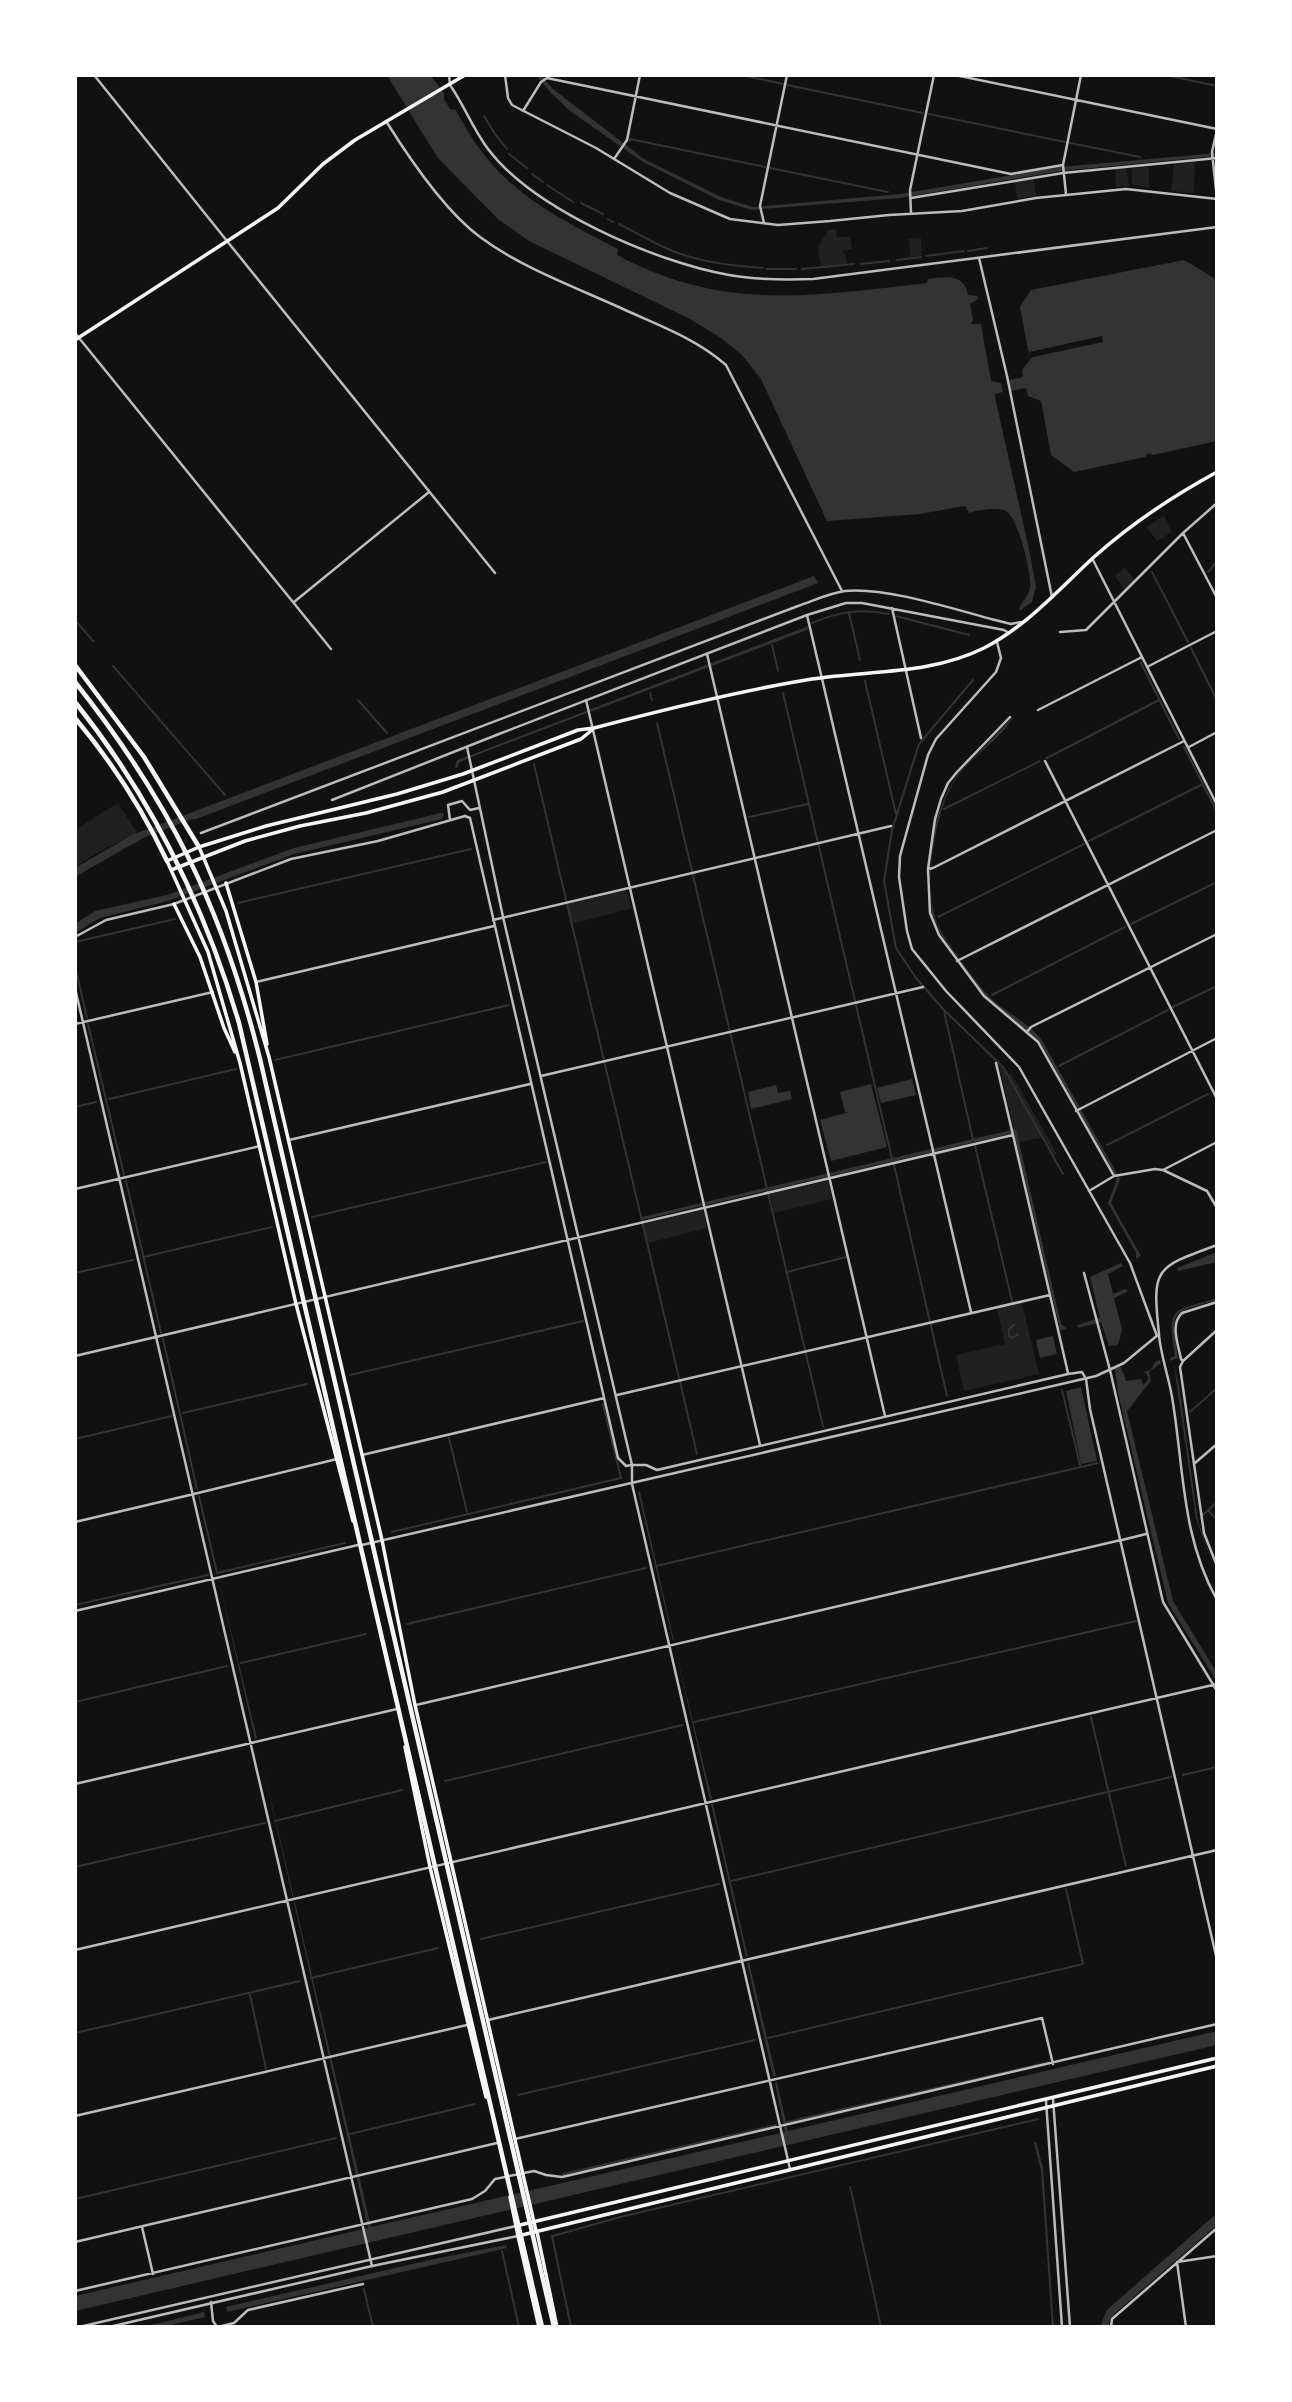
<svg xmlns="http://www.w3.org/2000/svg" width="1292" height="2402" viewBox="0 0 1292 2402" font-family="'Source Sans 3',sans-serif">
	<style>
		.green { fill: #202020 }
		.water { fill: #333 }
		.pier { fill: #111 }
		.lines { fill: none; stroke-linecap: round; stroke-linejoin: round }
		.stream { stroke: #333; stroke-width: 2 }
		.minor { stroke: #bcbcbc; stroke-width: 2.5 }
		.tertiary { stroke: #bcbcbc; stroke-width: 2.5 }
		.secondary { stroke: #f5f5f5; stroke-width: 3.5 }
		.primary { stroke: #f5f5f5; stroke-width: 3.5 }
		.motorway { stroke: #f5f5f5; stroke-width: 4.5 }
	</style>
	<rect width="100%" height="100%" fill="#111"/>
	<path class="green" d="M1195,162l-1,31 -23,-2 3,-27z
		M1149,167v21l-17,-4v-16z
		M1126,168l3,18 -13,1 -1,-18z
		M1034,179l2,17 -19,3 -2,-17z
		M836,229l1,8h13l2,12 -9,1v4h3l1,10 -26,2 -3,-19 10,-17z
		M921,238l1,17 -12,2 -1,-18z
		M1164,515l8,17 -15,9 -11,-14z
		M1125,568l10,12 -10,11 -10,-15z
		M118,803l19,30 -37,18 -25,16v-37z
		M626,890l6,18 -60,16 -5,-20z
		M998,1061l10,13 3,-1 46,81 -4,3 -11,-19 -23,4 -3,-12h-2z
		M828,1181l4,18 -58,14 -4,-19z
		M703,1210l4,18 -59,15 -5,-19z
		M1022,1303l17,71 -75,17 -8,-36 49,-11 -8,-36z"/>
	<path class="water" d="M387,75h43l14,18v6l6,10 6,1c38,76 90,102 162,139l-1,6c106,57 196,41 310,28l1,-4c18,-2 36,-6 40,16l10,1v3l-8,5 3,16 -2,4h10l10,57 10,2 2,9 -8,2v3l35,157 6,33 -4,15 -13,9c1,-9 10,-14 11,-24 2,-14 -12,-69 -24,-76 -7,-4 -29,-1 -37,2l-4,-7 -45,8 -93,7 -66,-142 -19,-24 -21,-17 -31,-19 -161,-78 -31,-22 -61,-62z
		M536,75h5l12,14 91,70 77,38 32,10 147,-13 160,-27 157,-14v3l-156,15 -161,27 -149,12 -32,-10 -76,-38 -73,-51 -20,-19z
		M1184,260l30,18 3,13v150l-64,14 -5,-2 -3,4 -71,15 -23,-17 -10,-54 -13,-5 -2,-8 -15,3 -2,-11 14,-3 -1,-7 8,-10 -10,-53 11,-17z
		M814,576l4,7 -622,236h-4l-49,19 -68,39v-9l57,-33z
		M812,623l-5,7 -328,124 -19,8 -3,6 -2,-1 2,-7 14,-5 335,-128z
		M1014,716c-14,26 -49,43 -63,71 -17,33 -28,100 -14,136 7,16 37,56 49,70 16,19 43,28 57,49l77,137 -9,24 30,53 -5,3v-6l-28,-50 9,-24 -77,-136 -55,-48 -43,-59 -10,-22 -2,-44 2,-22 4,-29 12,-29 10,-16z
		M441,813l3,1 -2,5 -148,35 -126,47 -68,17 -25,15v-9l20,-13 72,-16 127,-47z
		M912,1079l4,16 -35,8 -4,-15z
		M871,1084l16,63 -56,14 -11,-41 29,-8h-4l-5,-20z
		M776,1085l2,8 12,-2 2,8 -41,10 -3,-17z
		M1016,1129l45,195 6,5 -7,1 -46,-197 -372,87v-3z
		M1217,1252v10l-39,9 -1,-3z
		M1121,1263l2,3 -15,8 5,20 12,-5 4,2 -15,7 8,32 -4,15 -9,1 -8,-24 -23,6 -1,-3 23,-7 -10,-41z
		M1217,1298v2c-48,14 -46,8 -39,58l-8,3v-3l5,-2c-8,-51 -4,-44 42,-58z
		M1053,1336l4,18 -17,4 -4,-18z
		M1160,1360l1,3 -12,9 2,9 -24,30 46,190 44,72v9l-49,-79 -50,-210 -3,-25 6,-1 5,14 15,-2 2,6 5,-5 -1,-6 -4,-2 8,-2 4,-8z
		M1174,1365l5,20 19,136 19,54 -21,-56z
		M1081,1387l16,74 -16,3 -15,-73z
		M638,1492h2l34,149h-1z
		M220,1586l37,152 -2,1z
		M675,1648l37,151 -2,1z
		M258,1745l113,482 414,-95 -10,-49 2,-1 11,49 429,-100v14l-1142,266v-15l293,-68z
		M711,1804h2l35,153h-2z
		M749,1962l27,114h-3l-26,-113z
		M1036,2142l7,26 11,159h-2l-11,-157 -7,-27z
		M849,2186h2l31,141h-2z
		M1217,2213v12l-103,89 -5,7v6h-9l7,-17z
		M506,2245l1,3 -280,64 -1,-5 208,-48z
		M204,2312l1,5 -43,10h-19z"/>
	<path class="pier" d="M1102,336l1,6 -70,15 -3,3 -1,-8z"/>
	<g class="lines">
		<path class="stream" d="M741,75l42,9
			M1165,75l52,11
			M787,85l136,28
			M929,114l136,28
			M484,116l11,18 12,15
			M630,141v-2l135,28
			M1070,143l70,14
			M509,154l18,14
			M770,168l118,24
			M532,174l11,8
			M547,185l26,17
			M581,203l22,11
			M608,219l5,3
			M619,224c16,8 32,18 49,25 29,13 64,17 95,19
			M968,251l19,-3
			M926,256l38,-5
			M897,260l24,-3
			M861,264l28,-3
			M767,269h29
			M802,269l52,-5
			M1217,483v4
			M1152,572l36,70
			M1208,572l9,-11
			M849,613l11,47
			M896,616l73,19
			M75,620l18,21
			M812,623c26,-11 49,-15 77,-9
			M772,645l6,26
			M1191,648l26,52
			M1141,663l38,76
			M113,666l112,129
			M973,680l-54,64 -27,86 -8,51 12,67 20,30 27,31 60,58 60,107
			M865,681l31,133
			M650,693l2,7
			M783,693l109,466
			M358,700l29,33
			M657,723l166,703
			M1184,747l33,65
			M1047,758l112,-58
			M534,764l163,690
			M944,809l96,-48
			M749,817l59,-13
			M1089,841l114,-57
			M238,903l233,-54
			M938,917l146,-73
			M1131,924l86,-42
			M75,942l100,-23
			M75,966l12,52
			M992,995l133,-68
			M1173,1007l44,-21
			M944,1011l29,129
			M88,1024l36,151
			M275,1060l234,-55
			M1059,1066l109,-56
			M1215,1091l2,-1
			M109,1099l127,-30
			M75,1107l21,-5
			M1107,1145l101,-51
			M975,1146l37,155
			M894,1165l53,231
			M126,1181l35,152
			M1216,1196h1
			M312,1217l234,-55
			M143,1257l129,-30
			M787,1272l59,-15
			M75,1273l58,-13
			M1014,1325l-5,4v7l4,2 5,-4
			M163,1339l34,150
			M350,1375l233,-54
			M1062,1390l18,75
			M1190,1412l27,-24
			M183,1413l124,-29
			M449,1438l18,74
			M75,1439l97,-23
			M199,1496l18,77 128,-30
			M1208,1510l9,10
			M1203,1515l14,-13
			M392,1532l229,-54 -18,-74
			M656,1566l442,-103
			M75,1605l133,-30
			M407,1624l239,-56
			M241,1663l125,-29
			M75,1702l152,-36
			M1091,1717l35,149
			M694,1722l442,-101
			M1183,1775l34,-8
			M445,1781l238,-56
			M275,1821l127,-31
			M75,1867l190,-44
			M731,1881l440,-104
			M481,1939l238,-55
			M311,1978l127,-30
			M250,1995l16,74
			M75,2033l225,-52
			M768,2038l315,-74 -17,-75
			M518,2095l237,-55
			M787,2122l263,-60
			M350,2134l125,-30
			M563,2174l213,-49
			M75,2199l261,-61
			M552,2236l19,91
			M553,2236l67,-19 418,-98
			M502,2251l17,76
			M364,2289l9,38"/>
		<path class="minor" d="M94,75l133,166
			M955,75l262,54
			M523,111l18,-29 6,-4 464,96 52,-9
			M386,121c23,37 59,90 94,116 42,31 95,50 143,72 35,16 74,30 103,56l116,226
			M614,159l13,-19 13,-65
			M1066,194l-3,-29 18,-90
			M911,198l152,-25 154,-15
			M1217,199l-5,-47 5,-22
			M764,223l-4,-17 27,-131
			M75,333l256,316
			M1183,533l34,65
			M1092,558l125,247
			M892,608l29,130
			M807,615l164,697
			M1060,632l26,-2 97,-97 34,-30
			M997,642l4,16 -5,14 -60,67 -8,16 -28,101 -1,21 8,54 5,18 34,42 73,76 111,196 27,73
			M1147,667l70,-36
			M1038,710l104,-53
			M1010,717l-53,55 -9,11 -7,16 -6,20 -7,50 2,44 9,22 45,61 54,46 76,134
			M499,734l308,-119 39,-12h16l142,27 3,2
			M1189,747l28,-15
			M1045,761l172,338
			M450,820l-2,-15 14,-4 8,9 9,-2
			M201,833l597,-227c15,-5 31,-13 47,-15 42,-4 108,18 150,29l16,4 10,-2
			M928,869l5,-1 251,-127
			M493,920l398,-94
			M75,937l31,-17 68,-16 117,-45 87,-18 87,-25 5,2 148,640 8,8 6,-1 -129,-548 -36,-170
			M957,961l260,-131
			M256,982l238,-56
			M75,988l297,1278
			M75,1024l138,-32
			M1027,1032l4,-5 186,-93
			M996,1063l17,72
			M541,1076l382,-89
			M1076,1111l141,-73
			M289,1140l241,-56
			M1163,1170l54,-28
			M75,1189l185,-43
			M1089,1191l25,-15 41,-7 8,1 44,21 10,17
			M1084,1273l26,97 53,232 54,89
			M1217,1302l-35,11c-12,11 -4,31 -1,46l2,2 34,-31
			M1159,1335c2,23 11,45 14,68 11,69 9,134 44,197
			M75,1356l938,-221 55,238
			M1183,1361l-3,6 24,166 13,33
			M1086,1379l4,30 127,551
			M617,1395l433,-100
			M362,1455l242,-57
			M1195,1463l22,-19
			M632,1484l158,685
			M75,1522l119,-28
			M1122,1540l24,-6
			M75,1611l283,-66
			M416,1705l705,-165
			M75,1784l322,-75
			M75,1950l1142,-266
			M488,2020l729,-170
			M1053,2099l17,228
			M1046,2101l16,226
			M75,2116l392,-91
			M515,2139l527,-121 11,46
			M142,2227l11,47
			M75,2242l422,-99
			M1177,2262l9,65
			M1177,2262l40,-6
			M75,2291l397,-92 13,-8 10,-12 39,-8 12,4 16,2 655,-153
			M211,2302l2,19 4,6
			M218,2327l16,-4 14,-13 115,-26
			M1111,2327l1,-8 105,-91"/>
		<path class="tertiary" d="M449,75l1,10c14,20 23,44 38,64 45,60 167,113 241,126 28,5 56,5 84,4l404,-52
			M505,75l3,23 4,7 84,43 74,45 60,26 48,6 52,-4 59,-6 73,-4 74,-13 90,-9 91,10
			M911,213l-1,-23 24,-115
			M227,241l268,332
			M979,258l28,118 45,221
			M294,602l135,-110
			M707,654l178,762
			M586,700l174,745
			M332,800l167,-66
			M632,1484v-19h14l11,5 411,-96 14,-2 4,7
			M194,1494l143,-35
			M362,1545l734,-169 28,-13 35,-29c-7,-66 -5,-66 58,-89
			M79,2327l437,-101
			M109,2327l263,-61 146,-30"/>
		<path class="secondary" d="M75,340l203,-132 45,-44 32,-24 110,-65
			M199,847l27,64 43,146 113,483 33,165 121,526
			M171,870l74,-29 55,-15 66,-13 77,-21 138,-53 11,-9
			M226,883l30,99 11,62
			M174,904l26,53 24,71 11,24
			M353,1521l-57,-217 -56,-241 -32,-111 -41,-91 32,-14 67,-21 131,-32 66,-20 115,-44 16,-2c72,-19 144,-37 218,-49 58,-9 118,-4 172,-31 43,-22 75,-59 110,-91 38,-34 79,-61 123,-85
			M405,1747l25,120 56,230
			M510,2197l8,39"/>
		<path class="primary" d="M516,2226l701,-168
			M537,2232l20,95
			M539,2327l-21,-91 699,-170"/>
		<path class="motorway" d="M75,665l69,92 55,90
			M75,682c96,121 148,228 185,377l294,1268
			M75,702c77,96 129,202 164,321l303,1304
			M75,718c36,43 68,92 92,143"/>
	</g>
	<rect width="1292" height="2402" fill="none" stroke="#ffffff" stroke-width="154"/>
</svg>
